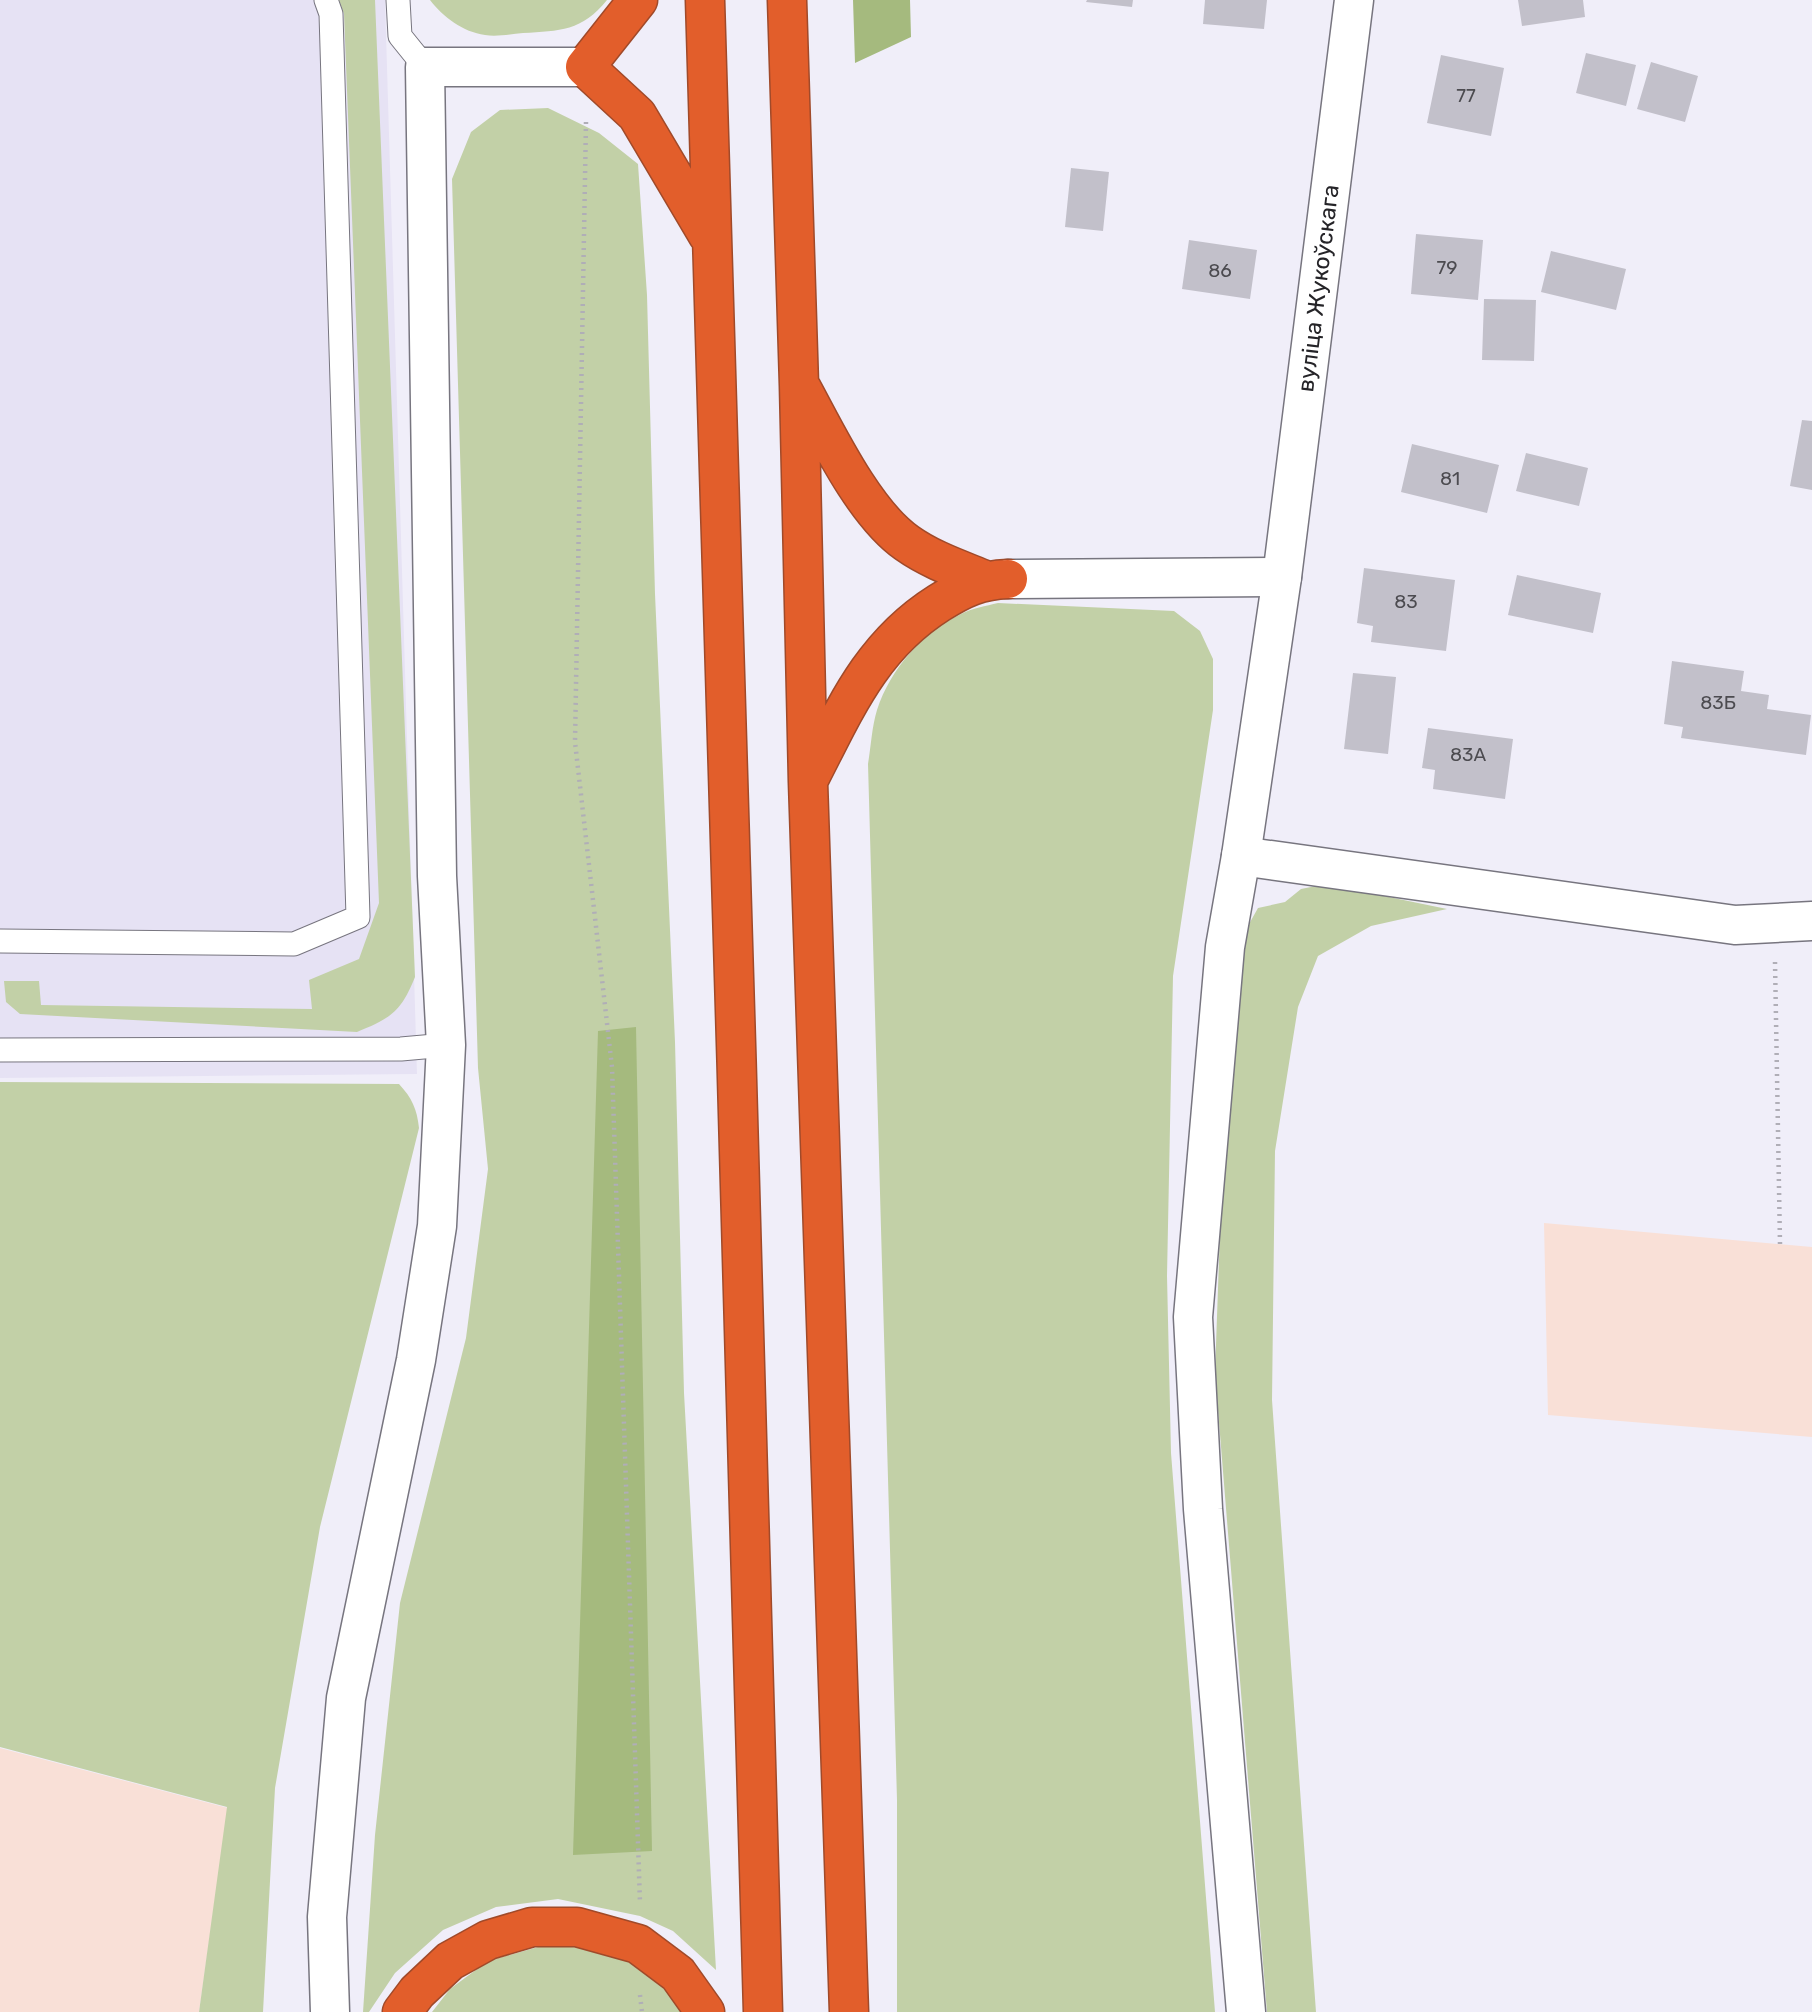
<svg xmlns="http://www.w3.org/2000/svg" width="1812" height="2012" viewBox="0 0 1812 2012" font-family="Rubik,sans-serif">
	<style>
		.built { fill: #e6e2f4 }
		.industrial { fill: #f9e0d7 }
		.green { fill: #c2d0a7 }
		.forest { fill: #a5ba7e }
		.building { fill: #c2c0ca }
		.lines { fill: none; stroke-linecap: round; stroke-linejoin: round }
		.lane-casing { stroke: #77757f; stroke-width: 25 }
		.street-casing { stroke: #77757f; stroke-width: 41 }
		.secondary-casing { stroke: #77757f; stroke-width: 41 }
		.highway-casing { stroke: #a04a2a; stroke-width: 41 }
		.path { stroke: #b0aeb7; stroke-width: 4.5; stroke-dasharray: 2 5; stroke-linecap: butt }
		.lane { stroke: #fff; stroke-width: 23 }
		.street { stroke: #fff; stroke-width: 38 }
		.secondary { stroke: #fff; stroke-width: 38 }
		.highway { stroke: #e25e2b; stroke-width: 38 }
		.labels { text-anchor: middle; dominant-baseline: central; stroke-width: 5; stroke-linejoin: round; paint-order: stroke }
		.number-label { font-size: 19px; fill: #4c4b50 }
		.street-label { font-size: 23px; fill: #252428; stroke: #fff }
	</style>
	<rect width="100%" height="100%" fill="#f0eef9"/>
	<path class="built" d="M0,0h385l32,1074 -417,4z"/>
	<path class="industrial" d="M1544,1223l268,24v190l-264,-22z
		M0,1748l228,60 -29,204h-199z"/>
	<path class="green" d="M339,0h36l40,977c-14,35 -24,41 -58,55l-337,-18 -14,-12 -2,-21h35l2,24 271,4 -3,-29 50,-21 20,-56 -35,-889z
		M430,0h177c-25,31 -47,31 -84,33 -12,1 -26,4 -38,2 -22,-3 -42,-18 -55,-35z
		M548,108l51,25 39,31 9,131 8,299 20,448 9,351 32,577 -43,-39 -33,-15 -82,-17 -62,8 -53,23 -48,43 -26,39h-6l12,-177 25,-232 66,-265 22,-169 -10,-101 -26,-889 19,-47 29,-22z
		M998,603l176,8 26,20 13,28v51l-40,266 -6,300 4,177 44,559h-318v-212l-29,-1036c3,-18 4,-38 9,-54 14,-42 45,-77 84,-96 11,-6 25,-8 37,-11z
		M1326,884l121,25 -76,17 -53,30 -20,51 -23,144 -3,249 44,612h-49l-52,-639 7,-198 22,-242 14,-25 27,-6 16,-13z
		M0,1082l399,2c13,14 18,25 20,44l-99,399 -45,261 -12,224h-64l28,-205 -227,-60z
		M545,1945h43l50,19 26,19 21,29h-253l18,-23 38,-28z"/>
	<path class="forest" d="M853,0h57l1,37 -56,26z
		M636,1027l16,824 -79,4 25,-824z"/>
	<path class="building" d="M1087,0h46l-1,7 -46,-5z
		M1205,0h62l-3,29 -61,-5z
		M1518,0h65l2,17 -63,9z
		M1586,53l50,12 -10,41 -50,-13z
		M1441,55l63,13 -13,68 -64,-13z
		M1651,62l47,14 -13,46 -48,-13z
		M1071,168l38,4 -6,59 -38,-4z
		M1416,234l67,6 -5,60 -67,-6z
		M1189,240l68,10 -7,49 -68,-10z
		M1551,251l75,18 -10,41 -75,-18z
		M1484,299l52,1 -2,61 -52,-1z
		M1802,420l10,1v69l-22,-4z
		M1412,444l87,21 -12,48 -86,-21z
		M1526,453l62,15 -9,38 -63,-15z
		M1364,568l91,12 -9,71 -75,-9 2,-16 -16,-3z
		M1517,575l84,18 -8,40 -85,-18z
		M1672,661l72,10 -3,20 28,4 -2,14 44,6 -5,40 -125,-17 2,-11 -19,-3z
		M1353,673l43,4 -8,77 -44,-5z
		M1428,728l85,11 -8,60 -72,-10 2,-19 -13,-2z"/>
	<g class="lines">
		<defs>
			<path id="lane" d="M398,0l2,36 25,31
				M0,941l294,3 64,-27 -27,-903 -5,-14
				M0,1050l401,-1 45,-4"/>
			<path id="street" d="M1241,856l494,69 77,-4"/>
			<g id="secondary">
				<path d="M1008,579l274,-2"/>
				<path d="M330,2012l-3,-95 19,-219 70,-338 21,-134 9,-181 -9,-169 -12,-809h160"/>
				<path id="s1" d="M1246,2012l-43,-503 -10,-192 32,-370 16,-91 41,-279 72,-577"/>
			</g>
			<path id="highway" d="M638,0l-53,67 52,48 71,120
				M705,0c16,671 44,1341 58,2012
				M787,0l12,385 9,397 41,1230
				M802,389c25,46 62,124 105,154 24,17 51,26 78,37
				M810,777c35,-68 61,-131 129,-174 24,-15 41,-23 69,-24
				M402,2012l15,-20 33,-31 38,-21 44,-13h45l61,17 40,30 27,38"/>
		</defs>
		<use href="#lane" class="lane-casing"/>
		<use href="#street" class="street-casing"/>
		<use href="#secondary" class="secondary-casing"/>
		<use href="#highway" class="highway-casing"/>
		<path class="path" d="M586,122l-11,620 37,325 28,836
			M1775,962l5,282
			M640,1995l2,17"/>
		<use href="#lane" class="lane"/>
		<use href="#street" class="street"/>
		<use href="#secondary" class="secondary"/>
		<use href="#highway" class="highway"/>
	</g>
	<g class="labels">
		<g class="number-label">
			<text x="1466" y="95">77</text>
			<text x="1447" y="267">79</text>
			<text x="1220" y="270">86</text>
			<text x="1450" y="478">81</text>
			<text x="1406" y="601">83</text>
			<text x="1718" y="702">83Б</text>
			<text x="1468" y="754">83А</text>
		</g>
		<g class="street-label">
			<text stroke="none"><textPath href="#s1" startOffset="1734">вуліца Жукоўскага</textPath></text>
		</g>
	</g>
</svg>
